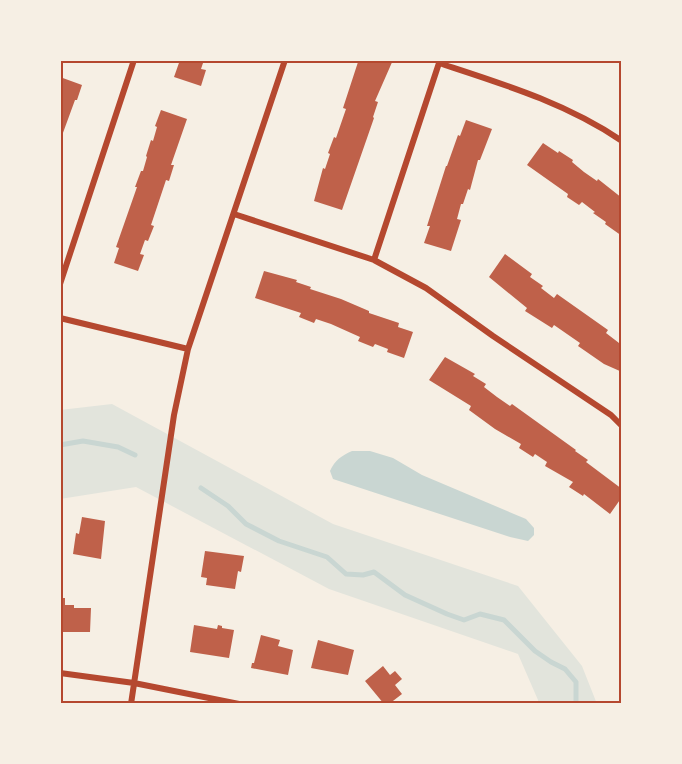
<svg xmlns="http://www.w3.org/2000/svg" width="682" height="764" viewBox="0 0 682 764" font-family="Overpass,sans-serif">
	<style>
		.green { fill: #e2e4dc }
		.water { fill: #c9d6d2 }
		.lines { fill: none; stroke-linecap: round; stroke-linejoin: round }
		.stream { stroke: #c9d6d2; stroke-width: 5 }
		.building { fill: #bf614a }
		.minor { stroke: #b5482f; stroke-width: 6 }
		.neatline { fill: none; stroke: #b5482f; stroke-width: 2 }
	</style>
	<rect width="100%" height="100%" fill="#f6efe4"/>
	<path class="green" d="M112,404l221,120 185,62 64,80 15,38h-59v-4l-20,-46 -189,-65 -193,-102 -76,12v-89z"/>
	<path class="water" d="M352,451h18l23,7 29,17 104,44 8,9v7l-6,6 -18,-4 -177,-58 -3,-8c5,-11 11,-15 22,-20z"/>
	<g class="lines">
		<path class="stream" d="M60,445l23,-4 35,6 17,8
			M201,488l27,18 18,18 33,17 48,16 19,17 17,1 11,-3 31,23 42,19 17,6 16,-6 24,6 31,31 16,11 14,7 11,13v22"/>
	</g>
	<path class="building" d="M180,60h24l-3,9 5,1 -5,16 -27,-9z
		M362,60h31l-18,41 3,1 -5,15 1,1 -32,92 -28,-9 9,-33 2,1 5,-15 -2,-1 6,-16 2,1 10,-29 -3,-1 15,-46 3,1z
		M60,77l22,8 -5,15h-2l-15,41z
		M161,110l26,9 -16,46h3l-5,16 -3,-1 -15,45 3,1 -6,15 -3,-1 -5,14 4,1 -6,16 -24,-8 5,-15 -3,-1 21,-60h-2l6,-16h2l4,-14 -1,-1 5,-16 2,1 4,-14 -2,-1z
		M466,120l26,9 -12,31h-2l-8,30 -2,-1 -5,15h-2l-4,15 4,1 -10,31 -27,-8 6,-17h-3l19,-60h1l11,-31 2,1z
		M543,143l15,10 1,-2 14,9 -1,2 12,10 13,9 1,-2 24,19v38l-17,-12 1,-2 -13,-9 2,-1 -13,-10 -3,3 -12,-8 1,-3 -41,-29z
		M505,254l27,20 -2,3 13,9 -2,2 13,10 3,-4 51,36 -2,3 13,10 3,-5v34l-18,-8 -26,-18 2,-3 -26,-18 -2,3 -27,-17 2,-3 -38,-31z
		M264,271l33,9 -1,2 15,5 -1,2 31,10 28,12v2l30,10 -1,4 15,5 -9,26 -17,-6 1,-3 -13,-5 -2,3 -15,-6 2,-4 -29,-13 -15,-5 -2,4 -15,-6 2,-4 -46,-15z
		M445,357l30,17 -2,2 13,8 -2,3 13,10 13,9 2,-2 64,46 -1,1 13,9 -2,2 36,27v8l-12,17 -26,-20 -1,2 -14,-9 4,-5 -28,-16 2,-4 -12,-8 -2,3 -14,-9 2,-4 -26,-15 -26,-19 2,-4 -42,-26z
		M82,517l23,4 -4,38 -28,-5 3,-21 3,1z
		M205,551l39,5 -3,16 -3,-1 -3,18 -29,-4 1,-7 -6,-1z
		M60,598h5v7h9v3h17l-1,24h-30z
		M194,625l23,4 1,-4 4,1v2l12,2 -5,28 -39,-6z
		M261,635l19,5 -2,6 15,4 -5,25 -37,-7 1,-5h2z
		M318,640l36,10 -6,25 -37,-7z
		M383,666l7,9 5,-4 7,8 -7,6 7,9 -13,10h-5l-19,-23z"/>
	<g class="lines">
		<path class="minor" d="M439,63c64,21 127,40 183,78
			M234,214l140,46 52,28 67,48 118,79 11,11
			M374,260l66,-200
			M60,284l74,-224
			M60,318l128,31
			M60,673l74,10 105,21
			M131,704l43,-289 14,-66 97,-289"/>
	</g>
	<rect width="682" height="764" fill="none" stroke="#f6efe4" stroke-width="123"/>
	<rect x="62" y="62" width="558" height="640" class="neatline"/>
</svg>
